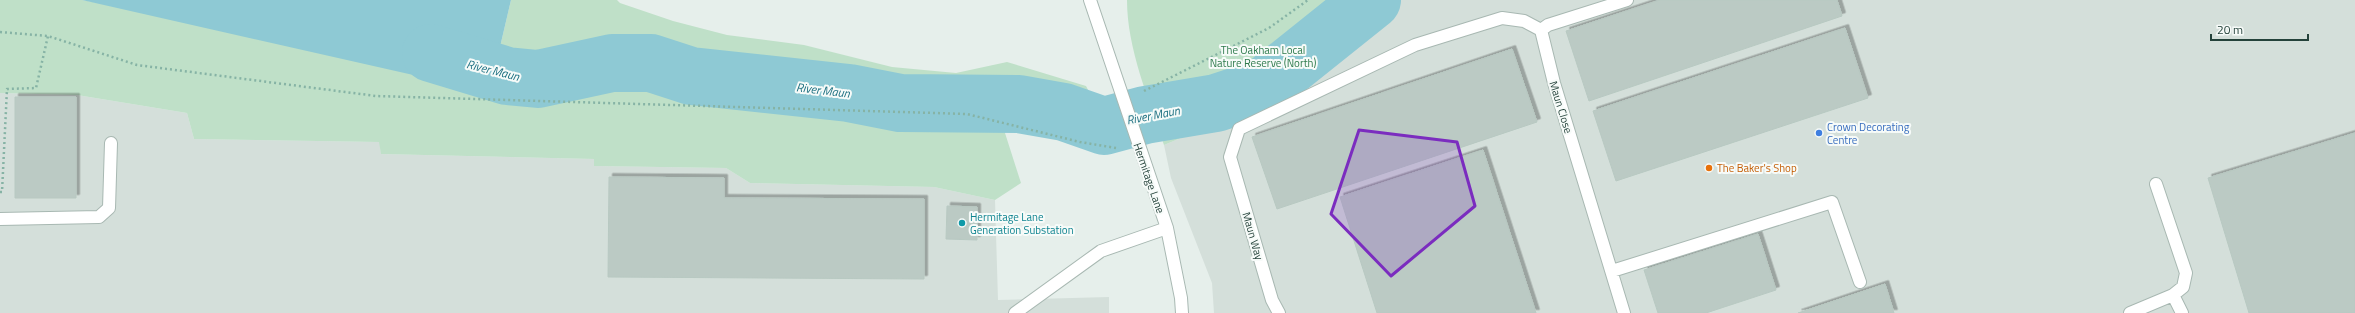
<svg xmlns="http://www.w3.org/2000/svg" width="2355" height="313" viewBox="0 0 2355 313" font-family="'Titillium Web',sans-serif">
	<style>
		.built { fill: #d4dfda }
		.green { fill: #bfe0c8 }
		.water { fill: #8ec9d4 }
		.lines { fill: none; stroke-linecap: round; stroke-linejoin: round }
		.river { stroke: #8ec9d4; stroke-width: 58 }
		.building { fill: #bbcac4; stroke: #b8c9c2; filter: url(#shadow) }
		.minor-casing { stroke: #a8b8b2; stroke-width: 14 }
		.path { stroke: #86b3a5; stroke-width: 2.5; stroke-dasharray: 2 3; stroke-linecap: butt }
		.minor { stroke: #fff; stroke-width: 12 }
		.marked { fill: #7b2cbf; fill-opacity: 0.2; stroke: #7b2cbf; stroke-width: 3; stroke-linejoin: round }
		.shop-dot { fill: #3f7fe0; stroke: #f7fbf9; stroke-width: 1.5 }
		.food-dot { fill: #e8710a; stroke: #f7fbf9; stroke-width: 1.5 }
		.culture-dot { fill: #0f9aa8; stroke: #f7fbf9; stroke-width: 1.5 }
		.labels { text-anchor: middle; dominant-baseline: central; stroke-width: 4; stroke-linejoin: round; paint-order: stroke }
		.park-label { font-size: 11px; fill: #2d7a4b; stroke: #f7fbf9 }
		.street-label { font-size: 11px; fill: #24423a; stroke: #f7fbf9 }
		.shop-label { font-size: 11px; fill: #366cbe; stroke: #f7fbf9; text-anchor: start }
		.food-label { font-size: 11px; fill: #c56008; stroke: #f7fbf9; text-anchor: start }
		.culture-label { font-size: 11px; fill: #0d838f; stroke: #f7fbf9; text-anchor: start }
		.water-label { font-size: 12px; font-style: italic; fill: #1c6f80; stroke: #f7fbf9 }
	</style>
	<defs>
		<filter id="shadow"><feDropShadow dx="3.5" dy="-3.5" stdDeviation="0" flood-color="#0004"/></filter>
	</defs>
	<rect width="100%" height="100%" fill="#e6efeb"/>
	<path class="built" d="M1402,0h953v313h-1141l-2,-30 -41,-105 -7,-33 135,-56 6,-16 89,-72z
		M0,93l77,2 110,18 7,26 186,3 1,12 214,5v7l131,2 24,15 184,4 61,13 3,100 111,-3v16h-1109z"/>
	<path class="green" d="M0,0h82l425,76 -7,-29 11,-47h106l3,3 53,18 54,14 77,10 88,22 64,6 51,-11 79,24 13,25 -38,18 -50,-12 -6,16 16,50 -26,17 -61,-13 -184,-4 -24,-15 -132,-2v-7l-213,-5 -2,-12 -185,-3 -7,-26 -110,-18 -77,-2z
		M1127,0h275l-8,1 -89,72 -6,16 -135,56c-15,-46 -37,-96 -37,-145z"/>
	<path class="water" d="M82,0h429l-11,47 7,29 -76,3z"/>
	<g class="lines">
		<path class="river" d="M431,53l76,23 31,3 74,-16h39l40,13 158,17 51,10 119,1 45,8 40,14 41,-11 71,-12 46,-15 110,-88"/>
	</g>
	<path class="building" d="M1660,0h177l5,16 -253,85 -23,-70z
		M1845,28l23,70 -252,83 -23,-70z
		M1512,49l25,73 -260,87 -25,-72z
		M15,97h61v101h-61z
		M2355,133v180h-106l-41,-135z
		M1483,150l53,163h-159l-37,-116z
		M609,177l115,1v20l200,1v80l-316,-2z
		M947,206l30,1v33l-31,-1z
		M1758,234l18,56 -70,23h-48l-14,-43z
		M1885,284l9,29h-96z"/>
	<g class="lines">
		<defs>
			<path id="minor" d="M1090,0l77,228 14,70 1,15
				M0,219l99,-2 10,-9 2,-65
				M1612,271l220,-69 28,80
				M2173,295l9,18
				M1015,313l86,-62 66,-23
				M1279,313l-7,-13 -42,-143 9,-28 176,-84 87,-27 22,3 17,9
				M1624,313l-70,-230 -13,-53 7,-5 79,-25
				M2130,313l43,-18 10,-8 3,-14 -30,-89"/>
		</defs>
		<use href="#minor" class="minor-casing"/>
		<path class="path" d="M0,32l48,4 89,29 239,31 591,18 113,28 36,6
			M1144,91l125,-63 39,-28
			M0,192h2l5,-103 29,-1 12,-52"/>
		<use href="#minor" class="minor"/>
	</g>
	<path class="marked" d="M1359,130l98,12 18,64 -84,70 -60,-62z"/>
	<circle class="shop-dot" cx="1819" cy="133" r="4"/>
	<circle class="food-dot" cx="1709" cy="168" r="4"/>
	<circle class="culture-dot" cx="962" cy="223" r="4"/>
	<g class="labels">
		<g class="park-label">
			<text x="1263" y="50">The Oakham Local<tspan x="1263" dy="13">Nature Reserve (North)</tspan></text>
		</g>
		<g class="street-label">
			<text transform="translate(1561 107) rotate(73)">Maun Close</text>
			<text transform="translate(1149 178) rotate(71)">Hermitage Lane</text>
			<text transform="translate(1253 236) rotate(74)">Maun Way</text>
		</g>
		<g class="shop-label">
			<text x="1827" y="127">Crown Decorating<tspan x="1827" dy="13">Centre</tspan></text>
		</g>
		<g class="food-label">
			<text x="1717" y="168">The Baker's Shop</text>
		</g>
		<g class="culture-label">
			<text x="970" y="217">Hermitage Lane<tspan x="970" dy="13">Generation Substation</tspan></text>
		</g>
		<g class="water-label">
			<text transform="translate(493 70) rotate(14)">River Maun</text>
			<text transform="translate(823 90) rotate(7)">River Maun</text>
			<text transform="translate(1153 115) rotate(-11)">River Maun</text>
		</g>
	</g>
	<path d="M2211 34v6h97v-6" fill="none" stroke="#24423a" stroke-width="2"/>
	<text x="2217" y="34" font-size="12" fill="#24423a" stroke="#f7fbf9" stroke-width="3" paint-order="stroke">20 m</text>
</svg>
